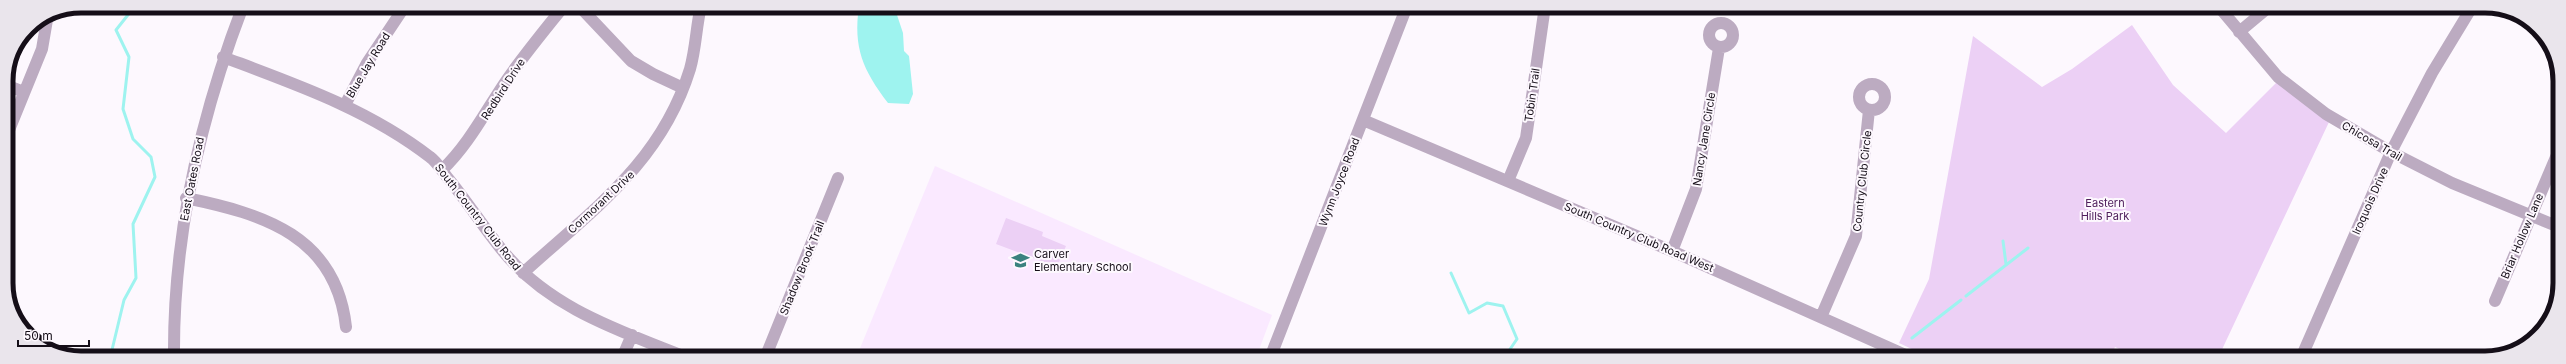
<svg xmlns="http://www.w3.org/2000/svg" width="2566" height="364" viewBox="0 0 2566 364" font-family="Inter,sans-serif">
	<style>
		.built { fill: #fae9ff }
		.green { fill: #ecd0f5 }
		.water { fill: #9ef3ef }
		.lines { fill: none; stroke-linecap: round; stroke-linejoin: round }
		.stream { stroke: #9ef3ef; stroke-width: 3 }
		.minor { stroke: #bcabc1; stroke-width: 12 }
		.labels { text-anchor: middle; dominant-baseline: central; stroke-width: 4; stroke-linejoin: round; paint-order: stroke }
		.street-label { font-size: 11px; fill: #150e18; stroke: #fdf8fe }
		.park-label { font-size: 11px; fill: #50205d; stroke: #fdf8fe }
		.poi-label { font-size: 11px; fill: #150e18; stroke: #fdf8fe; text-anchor: start }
		.rim { fill: none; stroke: #150e18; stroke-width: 5 }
	</style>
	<rect width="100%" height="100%" fill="#fdf8fe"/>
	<path class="built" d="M935,166l337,149 -16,43h-400z"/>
	<path class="green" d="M2132,25l41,60 53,48 51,-51 52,40 -111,236h-80l-23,-11 -5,11h-179l-32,-15 30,-64 44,-243 69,51 30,-18z
		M1006,218l37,14 -1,4 24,10 -9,21 -61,-23z"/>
	<path class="water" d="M859,6h35l9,27 1,18 5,5 4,38 -4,10 -21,-1c-25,-33 -35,-55 -29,-97z"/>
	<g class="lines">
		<path class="stream" d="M2003,241l3,23
			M1451,273l18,40 18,-10 16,3 14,33 -13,19
			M1966,296l62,-48
			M1912,338l49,-38
			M114,357l-3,-3 13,-54 12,-22 -3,-54 22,-47 -4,-20 -18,-18 -10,-30 6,-52 -13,-27 19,-24"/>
		<path class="minor" d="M579,6l52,55 22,13 30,14
			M2219,7l59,70 48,37 65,38 61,31 107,44
			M1709 35a12 12 0 1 1 24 0a12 12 0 1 1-24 0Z
			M2239,32l30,-25
			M223,57c72,27 145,52 207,100 7,5 12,14 17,20 20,24 36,50 55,73 48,59 119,81 186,108
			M1859 97a13 13 0 1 1 26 0a13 13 0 1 1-26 0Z
			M6,85l18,7
			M345,105l22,-42 38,-57
			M1363,120l309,131 240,107
			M7,135l35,-86 6,-35
			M442,170c27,-26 43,-58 64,-89 18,-26 38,-50 58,-75
			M1508,181l18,-43 19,-132
			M186,198c78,16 150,38 160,129
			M1672,251l24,-62 23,-141
			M523,273c69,-63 138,-110 167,-204 6,-21 6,-42 11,-63
			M2495,301l64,-151
			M1821,317l35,-81 13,-126
			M174,357c-1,-121 26,-239 69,-351
			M622,358l10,-23
			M765,358l73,-180
			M1270,358l137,-352
			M2301,358l90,-206 41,-79 40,-66"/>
	</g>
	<defs>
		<symbol id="school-bare" viewBox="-9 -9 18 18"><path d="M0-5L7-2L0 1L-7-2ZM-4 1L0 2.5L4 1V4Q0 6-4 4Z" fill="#3a827f" stroke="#fdf8fe" stroke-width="2.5" paint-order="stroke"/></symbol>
	</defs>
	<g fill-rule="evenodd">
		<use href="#school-bare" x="1008" y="248" width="25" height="25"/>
	</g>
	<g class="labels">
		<g class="street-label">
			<text transform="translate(368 65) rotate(-59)">Blue Jay Road</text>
			<text transform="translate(503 89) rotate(-57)">Redbird Drive</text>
			<text transform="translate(1532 95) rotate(-82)">Tobin Trail</text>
			<text transform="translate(1704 139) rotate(-81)">Nancy Jane Circle</text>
			<text transform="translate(2372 141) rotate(30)">Chicosa Trail</text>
			<text transform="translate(192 179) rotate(-79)">East Oates Road</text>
			<text transform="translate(1862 181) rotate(-84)">Country Club Circle</text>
			<text transform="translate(1339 182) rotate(-69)">Wynn Joyce Road</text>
			<text transform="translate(2370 201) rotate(-66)">Iroquois Drive</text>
			<text transform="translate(601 202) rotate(-43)">Cormorant Drive</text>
			<text transform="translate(478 217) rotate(52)">South Country Club Road</text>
			<text transform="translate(2522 236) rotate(-67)">Briar Hollow Lane</text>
			<text transform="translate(1639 237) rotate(23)">South Country Club Road West</text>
			<text transform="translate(802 268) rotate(-68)">Shadow Brook Trail</text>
		</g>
		<g class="park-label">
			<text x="2105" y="203">Eastern<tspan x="2105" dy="13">Hills Park</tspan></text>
		</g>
		<g class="poi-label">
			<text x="1034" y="254">Carver<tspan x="1034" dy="13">Elementary School</tspan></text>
		</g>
	</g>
	<path d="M0 0H2566V364H0ZM81 13H2485A68 68 0 0 1 2553 81V283A68 68 0 0 1 2485 351H81A68 68 0 0 1 13 283V81A68 68 0 0 1 81 13Z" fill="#eae5ec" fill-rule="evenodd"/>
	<path class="rim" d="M81 13H2485A68 68 0 0 1 2553 81V283A68 68 0 0 1 2485 351H81A68 68 0 0 1 13 283V81A68 68 0 0 1 81 13Z"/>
	<path d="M18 340v6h71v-6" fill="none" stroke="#150e18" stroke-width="2"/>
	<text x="24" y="340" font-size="12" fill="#150e18" stroke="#fdf8fe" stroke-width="3" paint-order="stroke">50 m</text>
</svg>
